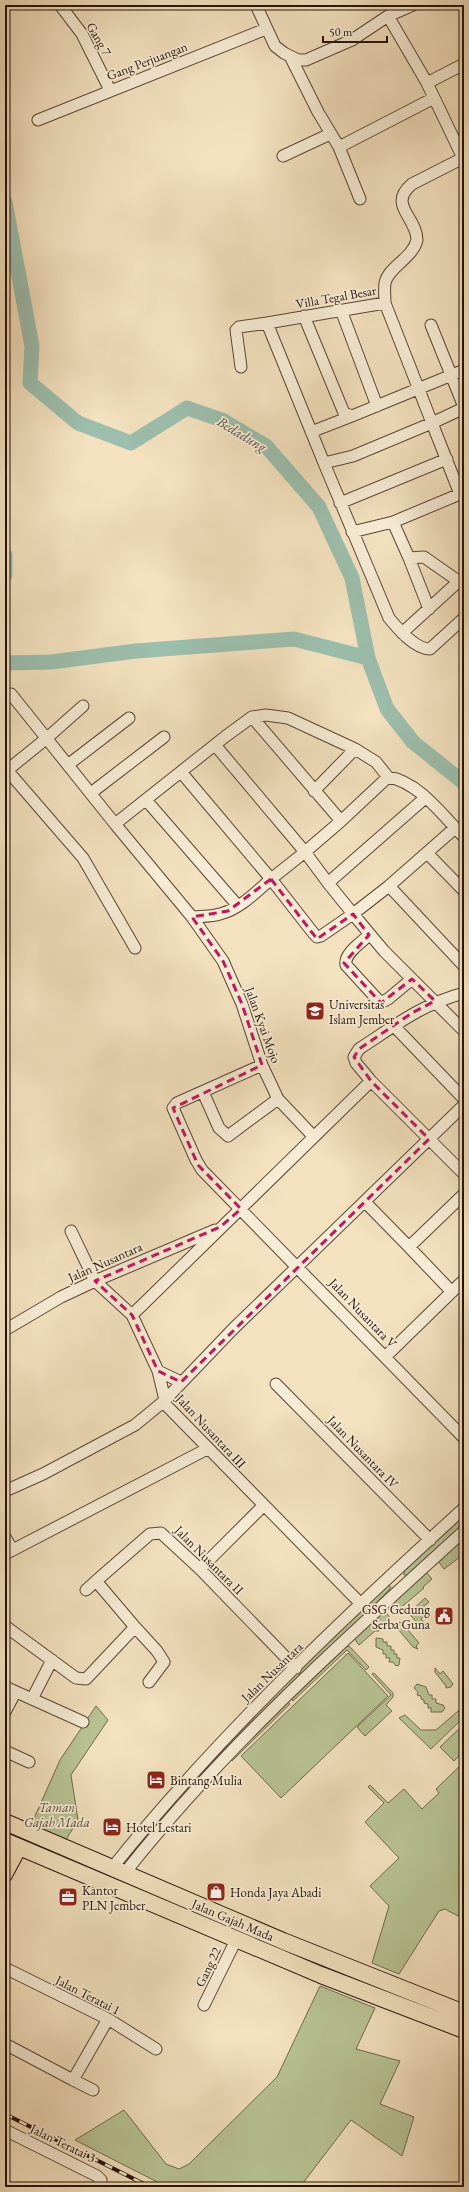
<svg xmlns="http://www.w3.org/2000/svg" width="469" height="2192" viewBox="0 0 469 2192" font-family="'EB Garamond',serif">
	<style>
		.green { fill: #b8c394; stroke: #6e6a4e }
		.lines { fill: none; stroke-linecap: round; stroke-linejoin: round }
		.river { stroke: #9cbead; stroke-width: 15 }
		.minor-casing { stroke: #584636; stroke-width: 13 }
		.major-casing { stroke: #251209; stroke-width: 16 }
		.highway-casing { stroke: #251209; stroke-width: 18 }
		.minor { stroke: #f7ecd5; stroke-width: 11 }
		.major { stroke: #f3e1bf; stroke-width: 14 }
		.highway { stroke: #f3e1bf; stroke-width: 16 }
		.rail-casing { stroke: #251209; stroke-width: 4 }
		.rail { stroke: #f7ecd5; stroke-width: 2.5; stroke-dasharray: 8; stroke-linecap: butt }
		.marked { fill: none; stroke: #c2185b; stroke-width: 3; stroke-dasharray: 8 5; stroke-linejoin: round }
		.labels { text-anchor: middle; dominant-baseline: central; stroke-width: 3.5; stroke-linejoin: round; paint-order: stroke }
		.street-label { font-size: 13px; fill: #251209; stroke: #f7ecd5 }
		.poi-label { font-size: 13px; fill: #251209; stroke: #f7ecd5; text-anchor: start }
		.park-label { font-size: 13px; font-style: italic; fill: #58503a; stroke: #f7ecd5 }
		.water-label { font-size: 14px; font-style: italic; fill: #4f4e42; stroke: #f7ecd5 }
	</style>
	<rect width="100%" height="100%" fill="#f3e1bf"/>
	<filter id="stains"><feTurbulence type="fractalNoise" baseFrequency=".005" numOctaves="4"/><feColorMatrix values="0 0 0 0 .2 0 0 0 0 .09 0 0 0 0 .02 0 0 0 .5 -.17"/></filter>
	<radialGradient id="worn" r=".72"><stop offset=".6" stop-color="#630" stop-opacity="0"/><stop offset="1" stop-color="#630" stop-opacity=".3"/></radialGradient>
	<path class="green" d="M464,1516v8l-57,51h-3v-4z
		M464,1539v15l-20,15 -6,-8z
		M426,1572l6,7 -9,8 1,1 -26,22h-3l-4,-5z
		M388,1585l3,2 -1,2 -168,165h-3l33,-37z
		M425,1598l4,4 -8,7 5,5 -5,5 7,8 -5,4 -14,-18z
		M385,1611l5,7 -11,9v4h-4l-16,14 -5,-7z
		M400,1622l3,2 16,19 -3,3 2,3 -5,-2 -15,-18 -4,-1 1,-4z
		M376,1638l7,1v3h4v4h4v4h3v4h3v4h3l-1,7 -3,1 -3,-4h-4l1,-4h-4v-4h-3v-4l-7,-3z
		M347,1646l3,1 19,20 -3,3 -19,-20 -54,51 -1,-2z
		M348,1653l40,43 -107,102 -40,-42z
		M435,1668l5,6 3,-3 10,13 -2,3 -5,1v-2l-11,-14z
		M374,1673l19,20v4l-7,8 6,6 -27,25 -8,-9 34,-32 -19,-21z
		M417,1684l9,3 3,8h3v4h4v4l7,2 2,3 -3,4h-11v-4h-3v-4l-4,-1v-3l-3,-1v-3l-4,-1 1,-3 -4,-4z
		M288,1702l2,2 -58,57 -1,-2z
		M96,1706l12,14 -37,55 7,45 -14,23 -33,-18 29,-65z
		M464,1706v11l-33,32 -32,-31 6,-3 16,15h15z
		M464,1724v27l-10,10 -14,-14z
		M211,1761l1,3 -79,88 24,-33z
		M464,1762v150l-6,4 -13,-7 -6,2 -40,63 -27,-11 17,-57 -19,-20 29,-28 -34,-36 19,-19 -16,-16 2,-2 18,18 16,-14 18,20 17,-16 -3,-4z
		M320,1986l55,22 -19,41 44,12 -20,43 34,13 -12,39 -51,-36 -51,67h-133l-92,-47 49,-30 42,54 13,5 10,-5 88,-87z"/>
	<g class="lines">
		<path class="river" d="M5,202l27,144 -2,37 48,40 53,20 56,-35 35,12 44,26 53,61 33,71 16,80 19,51 26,33 51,41
			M5,555v20
			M5,663l46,-1 85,-11 158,-12 74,19"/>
		<defs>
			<path id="minor" d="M60,5l22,29 28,56
				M256,5l19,41 9,7 14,7h8l46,-20 36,-24 25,-11
				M388,16l39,67 36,75 -51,26c-25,21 5,33 5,56 -4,18 -29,27 -32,43 -1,6 0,14 0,20l-118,20 57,140 29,-7 79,-33 28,71 -67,28 16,36 15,-1 40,28
				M291,58l27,54 21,35 21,52
				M427,83l37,-19
				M38,120l228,-91
				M339,147l95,-49
				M283,156l47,-22
				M385,303l47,120 32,-15
				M341,310l36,96
				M304,316l40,97 8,3 112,-46
				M431,325l33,82
				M241,367l-5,-37 3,-3 28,-4
				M311,432l41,-16
				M324,463l65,155c9,11 26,31 41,31l34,-31
				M340,503l107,-44
				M352,532l41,-10
				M409,558l20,51
				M402,633l57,-52
				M5,695l6,-1 104,130 111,-88 26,-19 14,-2 22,3 67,31 21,13 12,15c31,5 54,38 76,60
				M252,717l89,104
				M215,745l90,107 -34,27 43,55 3,3 4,-1 32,-22 31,37 80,80
				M69,764l60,-46
				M7,770l76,88 52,90
				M5,772l42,-34 36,-32
				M314,791l41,-42
				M91,793l73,-56
				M146,800l92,106
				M115,824l77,93c9,-1 19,0 28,-3 20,-5 36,-22 51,-35l-90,-107
				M455,828l-66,58 75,80
				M427,853l37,38
				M328,883l-23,-31 36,-31 47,-44
				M389,886l-36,28 -25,-31 97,-85
				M192,917l31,44 19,43 20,61 16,34 36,38
				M369,935c-8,8 -25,18 -23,30l32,35 4,2 6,-3 24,-20
				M464,993c-44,12 -68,32 -105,56l-5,8 2,6 15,18 93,93
				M394,1026l70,73
				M262,1065l-85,38 -4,5 23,52 6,10 262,268
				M203,1092l16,36 9,8 50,-37
				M365,1202l44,45
				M71,1231l24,50 37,34 26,56 7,29 -2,2 198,202
				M452,1292l-43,-45 55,-53
				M132,1315l239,-234
				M5,1330l56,-33 34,-16 120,-51
				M385,1357l79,-77
				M158,1371l23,11
				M276,1384l154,156
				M165,1400l68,-71 231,-224
				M5,1491l38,-17 92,-49 28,-23
				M5,1537l7,12
				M5,1554l202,-105
				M200,1569l63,-63
				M96,1581l54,-47 11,-1 39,36 96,99
				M5,1626l71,52 10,1 49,-52 -39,-46 -10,9
				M135,1627l22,24 7,11 -15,20
				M5,1687l27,12 20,-39
				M32,1699l51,23
				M5,1712l10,-19
				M5,1751l24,11
				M112,1868c105,-131 228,-247 352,-360
				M124,1874c100,-127 221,-235 340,-343
				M5,1968l103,51 48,30
				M204,2005l32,-65
				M5,2044l68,36 35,-61
				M73,2080l20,10
				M5,2130l92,46 4,4v7"/>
			<path id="major" d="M5,1875l15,-28"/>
			<path id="highway" d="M5,1822l278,119 181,72
				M5,1841l316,134 143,55"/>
		</defs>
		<use href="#minor" class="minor-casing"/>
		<use href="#major" class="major-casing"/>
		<use href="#highway" class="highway-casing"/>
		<use href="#minor" class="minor"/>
		<use href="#major" class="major"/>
		<use href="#highway" class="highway"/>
		<defs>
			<path id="rail" d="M5,2114l145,73"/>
		</defs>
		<use href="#rail" class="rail-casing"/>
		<use href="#rail" class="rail"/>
	</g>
	<path class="marked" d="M271,879l46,60 36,-25 16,21 -25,28 37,40 31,-24 23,22 -23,12 -53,36 -5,8 17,24 58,58 -248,243 -23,-11 -26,-56 -37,-34 125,-54 21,-18 -43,-44 -25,-57 89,-43 -20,-61 -19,-43 -31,-44 36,-6z"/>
	<defs>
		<symbol id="university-square" viewBox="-11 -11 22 22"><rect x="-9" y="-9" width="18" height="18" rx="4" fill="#8f2418" stroke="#f7ecd5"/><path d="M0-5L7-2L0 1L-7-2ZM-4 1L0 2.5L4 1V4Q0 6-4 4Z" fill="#fff"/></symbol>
		<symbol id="civic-square" viewBox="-11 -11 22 22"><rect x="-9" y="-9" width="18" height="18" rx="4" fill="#8f2418" stroke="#f7ecd5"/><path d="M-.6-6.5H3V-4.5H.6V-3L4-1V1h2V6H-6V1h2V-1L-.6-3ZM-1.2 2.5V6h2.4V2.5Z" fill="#fff"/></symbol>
		<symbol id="hotel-square" viewBox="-11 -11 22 22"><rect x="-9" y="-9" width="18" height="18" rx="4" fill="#8f2418" stroke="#f7ecd5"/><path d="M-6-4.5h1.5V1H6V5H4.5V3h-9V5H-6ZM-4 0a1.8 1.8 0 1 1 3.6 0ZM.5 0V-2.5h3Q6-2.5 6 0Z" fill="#fff"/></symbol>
		<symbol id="shop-square" viewBox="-11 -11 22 22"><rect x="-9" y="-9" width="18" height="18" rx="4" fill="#8f2418" stroke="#f7ecd5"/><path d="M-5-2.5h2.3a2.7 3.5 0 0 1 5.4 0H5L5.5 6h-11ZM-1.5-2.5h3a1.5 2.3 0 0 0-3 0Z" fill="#fff"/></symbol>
		<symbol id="office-square" viewBox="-11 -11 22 22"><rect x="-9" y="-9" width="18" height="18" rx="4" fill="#8f2418" stroke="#f7ecd5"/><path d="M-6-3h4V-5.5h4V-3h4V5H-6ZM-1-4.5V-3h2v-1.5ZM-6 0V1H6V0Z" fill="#fff"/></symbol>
	</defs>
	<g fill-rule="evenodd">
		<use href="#university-square" x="304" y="1000" width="22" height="22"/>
		<use href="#civic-square" x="433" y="1605" width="22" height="22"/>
		<use href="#hotel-square" x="145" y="1769" width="22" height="22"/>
		<use href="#hotel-square" x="101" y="1816" width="22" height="22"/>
		<use href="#shop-square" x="205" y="1881" width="22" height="22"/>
		<use href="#office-square" x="57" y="1886" width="22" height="22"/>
	</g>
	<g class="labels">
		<g class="street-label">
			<text transform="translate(99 39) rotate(60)">Gang 7</text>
			<text transform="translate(147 61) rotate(-21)">Gang Perjuangan</text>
			<text transform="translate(336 297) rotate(-10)">Villa Tegal Besar</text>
			<text transform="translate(263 1025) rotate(70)">Jalan Kyai Mojo</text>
			<text transform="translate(105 1262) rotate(-24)">Jalan Nusantara</text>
			<text transform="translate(363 1313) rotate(46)">Jalan Nusantara V</text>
			<text transform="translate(211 1431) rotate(47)">Jalan Nusantara III</text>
			<text transform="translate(363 1452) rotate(46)">Jalan Nusantara IV</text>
			<text transform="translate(209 1560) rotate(45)">Jalan Nusantara II</text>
			<text transform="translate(272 1672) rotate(-44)">Jalan Nusantara</text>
			<text transform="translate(233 1920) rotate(23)">Jalan Gajah Mada</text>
			<text transform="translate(208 1967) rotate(-64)">Gang 22</text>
			<text transform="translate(88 1995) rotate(27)">Jalan Teratai 1</text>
			<text transform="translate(63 2143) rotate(26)">Jalan Teratai 3</text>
		</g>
		<g class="poi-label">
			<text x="329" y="1004">Universitas<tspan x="329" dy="15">Islam Jember</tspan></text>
			<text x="430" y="1609" text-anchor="end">GSG Gedung<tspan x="430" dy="15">Serba Guna</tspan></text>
			<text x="170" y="1780">Bintang Mulia</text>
			<text x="126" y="1827">Hotel Lestari</text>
			<text x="82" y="1890">Kantor<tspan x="82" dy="15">PLN Jember</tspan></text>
			<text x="230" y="1892">Honda Jaya Abadi</text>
		</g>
		<g class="park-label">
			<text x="57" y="1807">Taman<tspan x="57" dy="15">Gajah Mada</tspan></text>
		</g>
		<g class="water-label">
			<text transform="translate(242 434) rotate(31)">Bedadung</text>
		</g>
	</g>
	<rect width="469" height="2192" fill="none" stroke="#f3e1bf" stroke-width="20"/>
	<rect x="6" y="6" width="457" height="2180" fill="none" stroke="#251209" stroke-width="2"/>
	<rect x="10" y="10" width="449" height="2172" fill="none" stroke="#251209"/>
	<path d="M323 36v6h64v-6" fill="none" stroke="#251209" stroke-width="2"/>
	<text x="329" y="36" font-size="12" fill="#251209" stroke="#f7ecd5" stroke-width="3" paint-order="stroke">50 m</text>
	<rect width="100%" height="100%" filter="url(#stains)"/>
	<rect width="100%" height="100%" fill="url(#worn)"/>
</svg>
